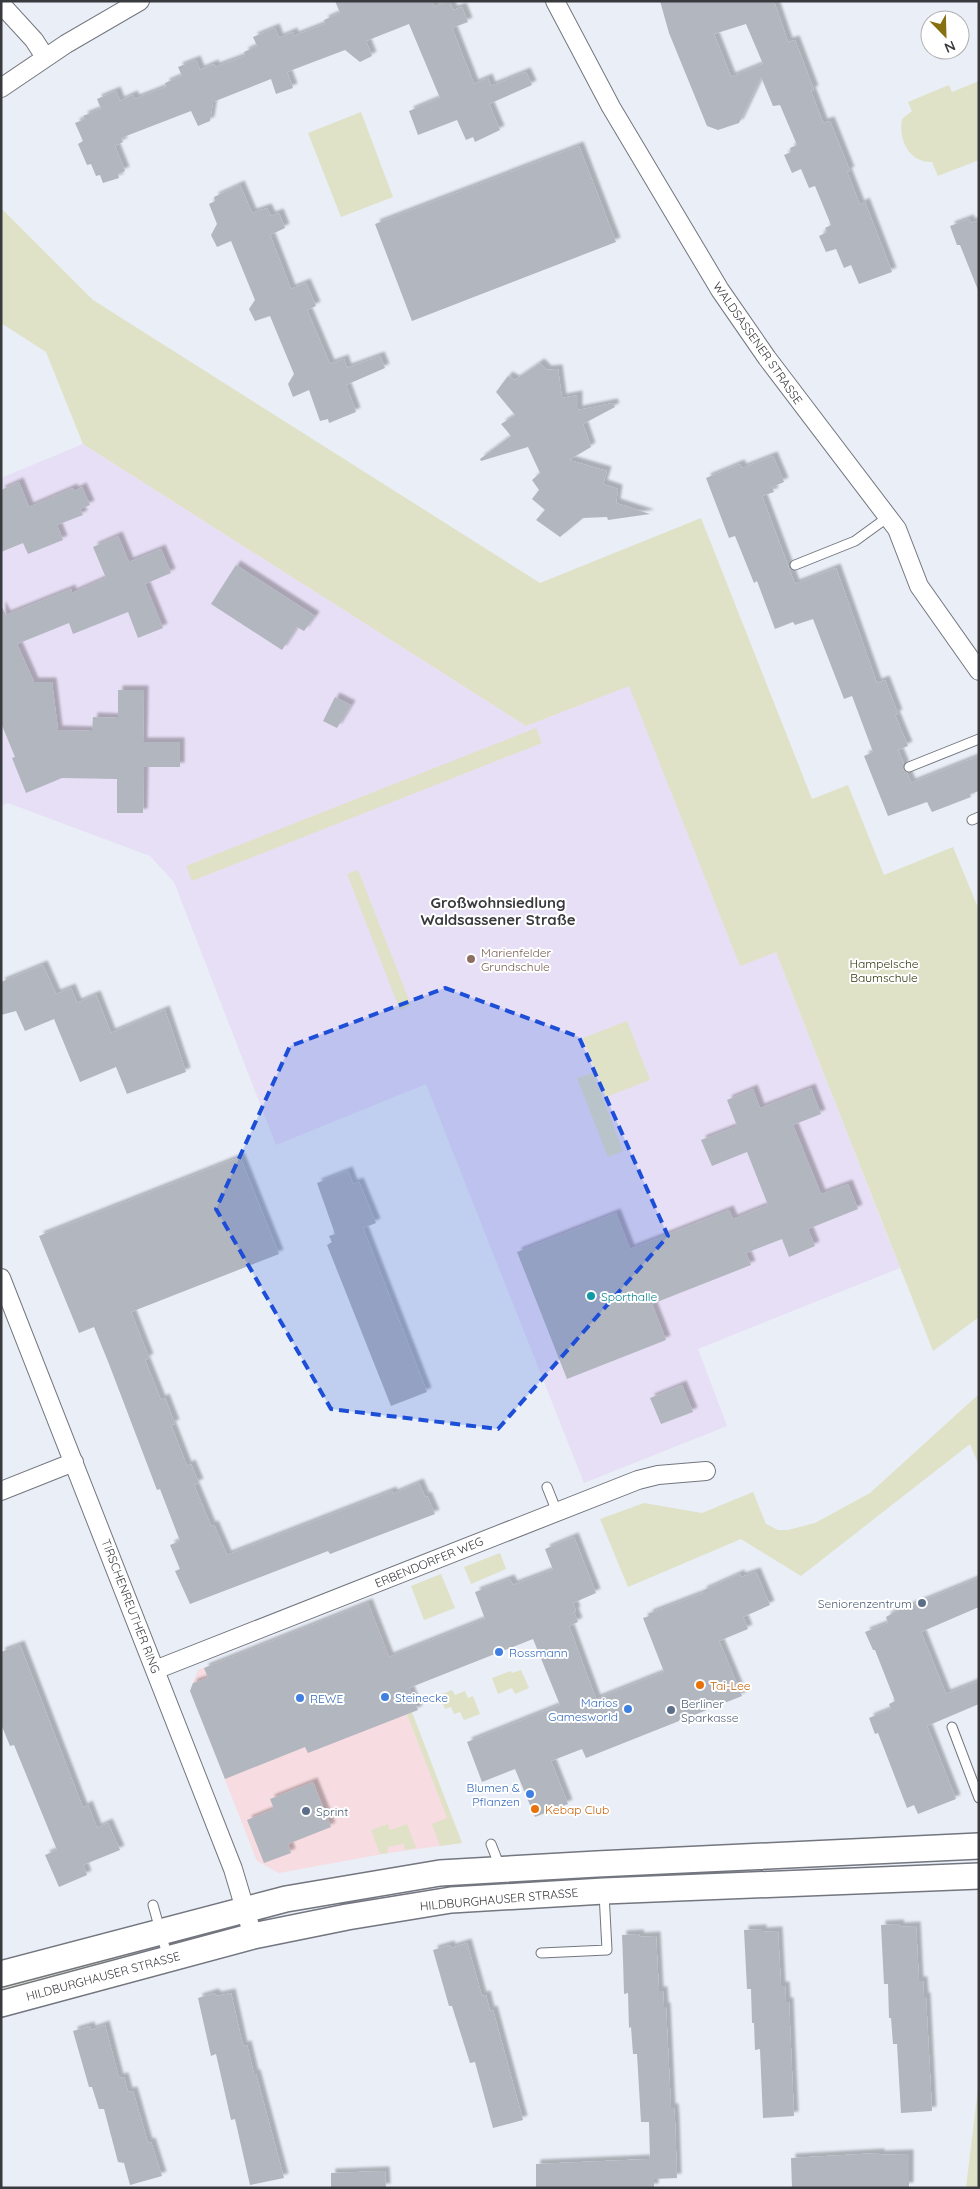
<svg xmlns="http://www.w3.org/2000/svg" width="980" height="2189" viewBox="0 0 980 2189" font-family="Quicksand,sans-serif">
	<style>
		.commercial { fill: #f7dce1 }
		.education { fill: #e7dff5 }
		.green { fill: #dfe2c6 }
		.building { fill: #b2b6bf; fill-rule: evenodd; filter: url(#shadow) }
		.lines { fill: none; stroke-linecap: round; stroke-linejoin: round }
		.service-casing { stroke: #73767f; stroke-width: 11 }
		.minor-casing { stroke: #73767f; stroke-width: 20 }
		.secondary-casing { stroke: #73767f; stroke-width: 28 }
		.service { stroke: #fff; stroke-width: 9 }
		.minor { stroke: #fff; stroke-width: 18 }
		.secondary { stroke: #fff; stroke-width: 25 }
		.marked { fill: #1d4ed8; fill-opacity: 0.2; stroke: #1d4ed8; stroke-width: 4; stroke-dasharray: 10 6; stroke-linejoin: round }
		.education-dot { fill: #8d6e63; stroke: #fff; stroke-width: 2 }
		.culture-dot { fill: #0f9aa8; stroke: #fff; stroke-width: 2 }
		.service-dot { fill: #5c6f8a; stroke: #fff; stroke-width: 2 }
		.shop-dot { fill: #3f7fe0; stroke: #fff; stroke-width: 2 }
		.food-dot { fill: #e8710a; stroke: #fff; stroke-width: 2 }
		.labels { text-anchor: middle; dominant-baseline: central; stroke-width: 4; stroke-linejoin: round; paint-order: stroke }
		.street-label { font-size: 12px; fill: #393a3e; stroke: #fff }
		.education-label { font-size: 12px; fill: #785e54; stroke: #fff; text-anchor: start }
		.park-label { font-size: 12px; fill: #32350c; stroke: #fff }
		.culture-label { font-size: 12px; fill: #0d838f; stroke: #fff; text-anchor: start }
		.service-label { font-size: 12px; fill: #4e5e75; stroke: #fff; text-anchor: start }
		.shop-label { font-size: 12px; fill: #366cbe; stroke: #fff; text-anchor: start }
		.food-label { font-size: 12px; fill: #c56008; stroke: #fff; text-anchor: start }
		.quarter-label { font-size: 15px; font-weight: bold; fill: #393a3e; stroke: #fff }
	</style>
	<defs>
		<filter id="shadow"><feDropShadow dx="4.5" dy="-4.5" stdDeviation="1" flood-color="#0004"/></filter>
	</defs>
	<rect width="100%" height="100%" fill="#e9eef7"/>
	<path class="commercial" d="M368,1603l94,240 -74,10 -109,20 -22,-12 -67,-170 8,-21z"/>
	<path class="education" d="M83,444l443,282 103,-41 111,280 36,-13 124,316 -202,81 29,77 -143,57 -158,-399 -150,61 -102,-263 -24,-26 -142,-53 -7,3v-328z"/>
	<path class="green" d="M979,81v79l-41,16 -6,-14c-23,1 -34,-23 -30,-43l10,-8 -4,-9 41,-17 3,7z
		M361,112l32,85 -52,20 -33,-84z
		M1,208l92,92 447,283 161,-65 111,281 36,-14 36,90 69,-28 26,63v407l-46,34 -157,-399 -36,14 -111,-280 -103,40 -443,-282 -37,-92 -45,-29z
		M536,728l6,15 -350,138 -6,-15z
		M358,870l53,135 -11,5 -53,-136z
		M627,1021l23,59 -44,17 -23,-59z
		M593,1073l30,78 -15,6 -31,-79z
		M979,1394v72l-9,-22 -169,132 -60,-37 -113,48 -28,-68 44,-16 58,10 51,-21 13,32 12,6h10l27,-7 55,-30z
		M500,1553l6,16 -35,15 -7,-17z
		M441,1574l14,34 -31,12 -13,-34z
		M521,1670l8,18 -14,6 -3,-6 -14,6 -6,-16 19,-7 1,2z
		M452,1690l3,5 10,-4 3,7 5,-2 7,18 -16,6 -4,-8 -6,2 -3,-7 -6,2 -5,-14z
		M412,1712l50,131 -22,3 -8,-22 15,-6 -40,-104z
		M388,1824l2,6 17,-6 9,24 -11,2 -1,-6 -17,3 1,6 -8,1 -9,-24z
		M143,1948l1,6 -143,39v-7z
		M979,2080v108h-13z"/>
	<path class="building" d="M335,1h97l2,6 15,-6 4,9 9,-3 6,15 -16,6 22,56 14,-6 3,8 35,-14 6,13 -43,19 11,26 -25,12 -2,-5 -7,3 -9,-20 -39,15 -9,-24 31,-13 -31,-74 -43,17 6,15 -12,6 -15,-12 -58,22 6,16 -17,6 -5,-15 -58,23 -3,19 -12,5 -7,-15 -70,27 2,4 -8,4 10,25 -7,3 1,4 -16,5 -3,-8 -4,1 -5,-12 -4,1 -9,-21 5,-3 -8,-18 10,-4 -2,-3 18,-7 -4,-10 19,-8 4,10 13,-6 2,4 31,-12 -1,-4 17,-7 -4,-9 18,-7 4,10 14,-6 1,3 30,-11 -1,-4 13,-6 -4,-9 22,-9 4,10 14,-6 1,4 31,-12 -1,-4 16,-7z
		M660,1h114l14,41 7,-2 19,50 -3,1 12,32 7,-2 20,50 -3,1 13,33 5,-3 27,70 -33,12 -8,-19 -7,3 -8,-19 -10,3 -7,-16 8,-4 -2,-4 6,-3 -16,-39 -6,2 -8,-19 -9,4 -8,-18 7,-3 -1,-4 7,-3 -17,-40 -7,1 -12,-29 -22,46 -21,7 -11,-4 -38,-93zM746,24l17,40 -32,13 -17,-43z
		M579,146l37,96 -204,79 -37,-97z
		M240,185l12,28 15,-5 4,8 8,-3 6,15 -15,7 21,54 15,-6 10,23 -9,4 23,54 14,-5 3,9 33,-12 5,12 -39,17 10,27 -27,11 -1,-4 -8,2 -11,-31 -16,7 -5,-13 6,-10 -24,-58 -15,5 -6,-12 6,-9 -24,-59 -14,6 -6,-12 6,-11 -8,-20 6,-3 -1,-4z
		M969,219l2,4 8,-3 -1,70 -18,-45h-3l-7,-19z
		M540,363l7,7 11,-1 4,29 16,-3v15l35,-7 2,4 -32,17 8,23 -22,13 38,11 -4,13 15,5 -2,14 34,11 -42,6 -1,-3 -24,1 -23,19 -24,-17 9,-10 -13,-11 7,-9 -7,-10 8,-7 -12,-26 -47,14 -1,-2 31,-23 -10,-12 14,-9 -19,-23 12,-16 7,4z
		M773,456l11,26 -12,5 2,5 -12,4 33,88 41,-16 41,115 8,-3 13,34 -3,1 13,31 -10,4 6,14 -1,6 4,3 4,10 68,-27v35l-9,3 1,3 -39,15 -5,-10 -39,14 -24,-60 9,-4 -21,-56 -8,3 -31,-80 -18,6 -2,-3 -18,7 -18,-48 -3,2 -19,-47 -6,2 -23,-60 34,-14 2,4z
		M19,482l10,25 44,-19 1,3 8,-4 8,18 -10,4 3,6 -26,10 6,15 -35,14 -5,-11 -22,9v-62z
		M118,536l11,26 32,-13 10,24 -26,11 18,44 -25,10 -10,-26 -55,22 -4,-11 -52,21 17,38h18l6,48 34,1 1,-14 25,1v-28h26l-1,52h37v25h-36l-1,46h-26v-34l-55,-1 -36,15 -14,-35 3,-1 -14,-34v-118l5,10 65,-26 1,4 34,-15 -13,-31z
		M236,565l79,51 -11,15 -7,-4 -15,23 -71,-46z
		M335,697l16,8 -14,23 -14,-7z
		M43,965l13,29 15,-6 6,15 19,-8 15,38 54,-23 21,62 -59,22 -11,-27 -36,15 -26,-63 -29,12 -9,-20 -15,4v-33z
		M811,1088l10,26 -28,11 28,69 27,-10 10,25 -50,20 7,17 -26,11 -7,-18 -36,14 5,12 -99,39 14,36 -99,39 -50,-127 99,-39 14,36 99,-39 4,9 35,-14 -21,-53 -35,14 -11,-26 36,-14 -10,-26 26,-11 7,19z
		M240,1157l39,97 -148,58 18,46 -4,2 16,40 4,-2 10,26 -4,1 16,41 4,-2 8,19 -5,2 17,41 3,-1 13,30 165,-64 1,3 26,-11 6,14 2,-1 8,18 -105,40 -2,-3 -138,53 -15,-33 5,-2 -10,-24 10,-4 -20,-52 -3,1 -48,-126 -15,-37 -15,6 -40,-97z
		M348,1171l5,13 6,-2 17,41 -13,5 64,164 -36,14 -64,-161 5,-3 -3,-6 6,-2 -18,-51z
		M682,1385l11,27 -32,12 -11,-26z
		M574,1537l22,56 -23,10 3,8 -2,1 4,10 -9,4 27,73 68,-27 -21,-54 6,-2 -1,-2 55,-21 -1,-2 38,-17 1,3 15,-5 14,33 -27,12 5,12 -29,12 23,55 -156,62 -4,-9 -31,12 17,43 -33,13 -20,-48 -33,13 -15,-40 93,-37 -27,-66 -124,49 9,22 -110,43 -3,-6 -80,32 -35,-88 3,-8 15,-5 -4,-10 164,-65 21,54 96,-38 -10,-27 35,-13 3,6 40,-15 -8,-21z
		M979,1578v29l-58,25 25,62 33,-13v23l-52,22 29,73 -38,15 -4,-9 -7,3 -29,-75 -3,1 -6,-16 22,-9 -2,-5 6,-3 -20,-51h-2l-8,-18 23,-9 -2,-6 7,-4z
		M20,1645l63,163 5,-3 9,23 11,-5 12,27 -37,15 4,10 -28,12 -14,-32 12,-5 -43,-105 -4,1 -9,-22v-72z
		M313,1782l18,45 -43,17 3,9 -27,10 -17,-43 27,-11 -4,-10z
		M899,1924l1,3 16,-1 3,55h4l1,16h2l6,114 -31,2 -4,-69h-4l-2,-26h-2l-1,-34h-4l-3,-59z
		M762,1929v3l16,-1 3,55h4l1,16h3l5,114 -31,2 -3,-69 -5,1 -1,-27h-2l-1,-34h-4l-3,-59z
		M639,1934l1,3 16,-1 3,55h4l1,16h2l5,101h3l1,13 2,57 -23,1v9h-118v-24l114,-5 -1,-37h-8l-4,-68h-4l-2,-27 -2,1 -1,-35 -4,1 -1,-35 -1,-24z
		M467,1943l15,53 4,-1 4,16 3,-1 30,110 -30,8 -18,-66 -5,1 -18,-57h-3l-16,-56 17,-5 1,3z
		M214,1993l3,3 14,-3 12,53 4,-1 7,29h2l28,104 -34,7 -15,-66 -4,1 -15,-66 -5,2 -13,-58z
		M105,2025l14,53 5,-1 4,15 5,-1 15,52 3,-1 11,34 -32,9 -6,-22 -6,-1 -14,-53h-5l-7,-22h-3l-16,-56 17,-5 1,4z
		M880,2153v2l29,-1v33l-117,1 -1,-30z
		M385,2171l1,17h-55v-15z"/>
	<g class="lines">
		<defs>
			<path id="service" d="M795,565l60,-24 33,-24
				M909,767l70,-28
				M972,820l7,-3
				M547,1487l10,25
				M952,1727l27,71
				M491,1844l9,23
				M153,1905l15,53
				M541,1953l66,-3 -3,-57"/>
			<path id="minor" d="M555,1l56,106 109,183 47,68 130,171 22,57 60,85
				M1,4l33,36 11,17
				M1,88l65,-44 74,-43
				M1,1278l232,591 20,67
				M1,1491l73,-29
				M155,1670l483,-190 20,-5 48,-4"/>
			<path id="secondary" d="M1,1974l285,-75 154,-26 157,-9 382,-18
				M1,2004l252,-68 94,-19 104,-17 153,-9 375,-15"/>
		</defs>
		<use href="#service" class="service-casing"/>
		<use href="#minor" class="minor-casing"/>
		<use href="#secondary" class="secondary-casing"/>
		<use href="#service" class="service"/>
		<use href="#minor" class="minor"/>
		<use href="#secondary" class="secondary"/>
	</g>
	<path class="marked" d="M445,988l134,49 89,199 -170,193 -167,-20 -115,-200 74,-163z"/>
	<circle class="education-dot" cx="471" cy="959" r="5"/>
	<circle class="culture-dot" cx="591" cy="1296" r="5"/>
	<g class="service-dot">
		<circle cx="922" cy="1603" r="5"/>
		<circle cx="671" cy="1710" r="5"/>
		<circle cx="306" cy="1811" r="5"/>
	</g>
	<g class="shop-dot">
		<circle cx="499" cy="1652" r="5"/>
		<circle cx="385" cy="1697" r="5"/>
		<circle cx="300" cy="1698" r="5"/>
		<circle cx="628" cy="1709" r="5"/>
		<circle cx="530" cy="1794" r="5"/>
	</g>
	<g class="food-dot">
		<circle cx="700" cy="1685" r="5"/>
		<circle cx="535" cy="1809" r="5"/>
	</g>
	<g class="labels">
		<g class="street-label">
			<text transform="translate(758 343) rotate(55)">WALDSASSENER STRASSE</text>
			<text transform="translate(429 1562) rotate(-22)">ERBENDORFER WEG</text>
			<text transform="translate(131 1606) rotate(69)">TIRSCHENREUTHER RING</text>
			<text transform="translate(499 1899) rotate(-5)">HILDBURGHAUSER STRASSE</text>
			<text transform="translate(103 1976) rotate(-15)">HILDBURGHAUSER STRASSE</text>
		</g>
		<g class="education-label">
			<text x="481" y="952">Marienfelder<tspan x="481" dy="14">Grundschule</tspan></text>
		</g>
		<g class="park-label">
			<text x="884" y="963">Hampelsche<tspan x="884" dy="14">Baumschule</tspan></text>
		</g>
		<g class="culture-label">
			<text x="601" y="1296">Sporthalle</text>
		</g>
		<g class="service-label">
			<text x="912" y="1603" text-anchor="end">Seniorenzentrum</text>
			<text x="681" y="1703">Berliner<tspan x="681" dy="14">Sparkasse</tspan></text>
			<text x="316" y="1811">Sprint</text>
		</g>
		<g class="shop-label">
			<text x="509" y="1652">Rossmann</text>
			<text x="395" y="1697">Steinecke</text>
			<text x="310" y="1698">REWE</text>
			<text x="618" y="1702" text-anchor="end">Marios<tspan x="618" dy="14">Gamesworld</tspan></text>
			<text x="520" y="1787" text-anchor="end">Blumen &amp;<tspan x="520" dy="14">Pflanzen</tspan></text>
		</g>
		<g class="food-label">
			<text x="710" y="1685">Tai-Lee</text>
			<text x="545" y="1809">Kebap Club</text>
		</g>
		<g class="quarter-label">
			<text x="498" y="902">Großwohnsiedlung<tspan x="498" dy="17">Waldsassener Straße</tspan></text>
		</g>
	</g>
	<rect width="980" height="2189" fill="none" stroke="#393a3e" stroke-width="5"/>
	<g transform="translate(945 35) rotate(157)"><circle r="24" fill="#ffffff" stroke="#b0b0b2"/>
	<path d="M0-4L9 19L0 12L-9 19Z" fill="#877010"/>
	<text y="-8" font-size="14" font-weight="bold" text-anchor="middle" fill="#393a3e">N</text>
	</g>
</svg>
